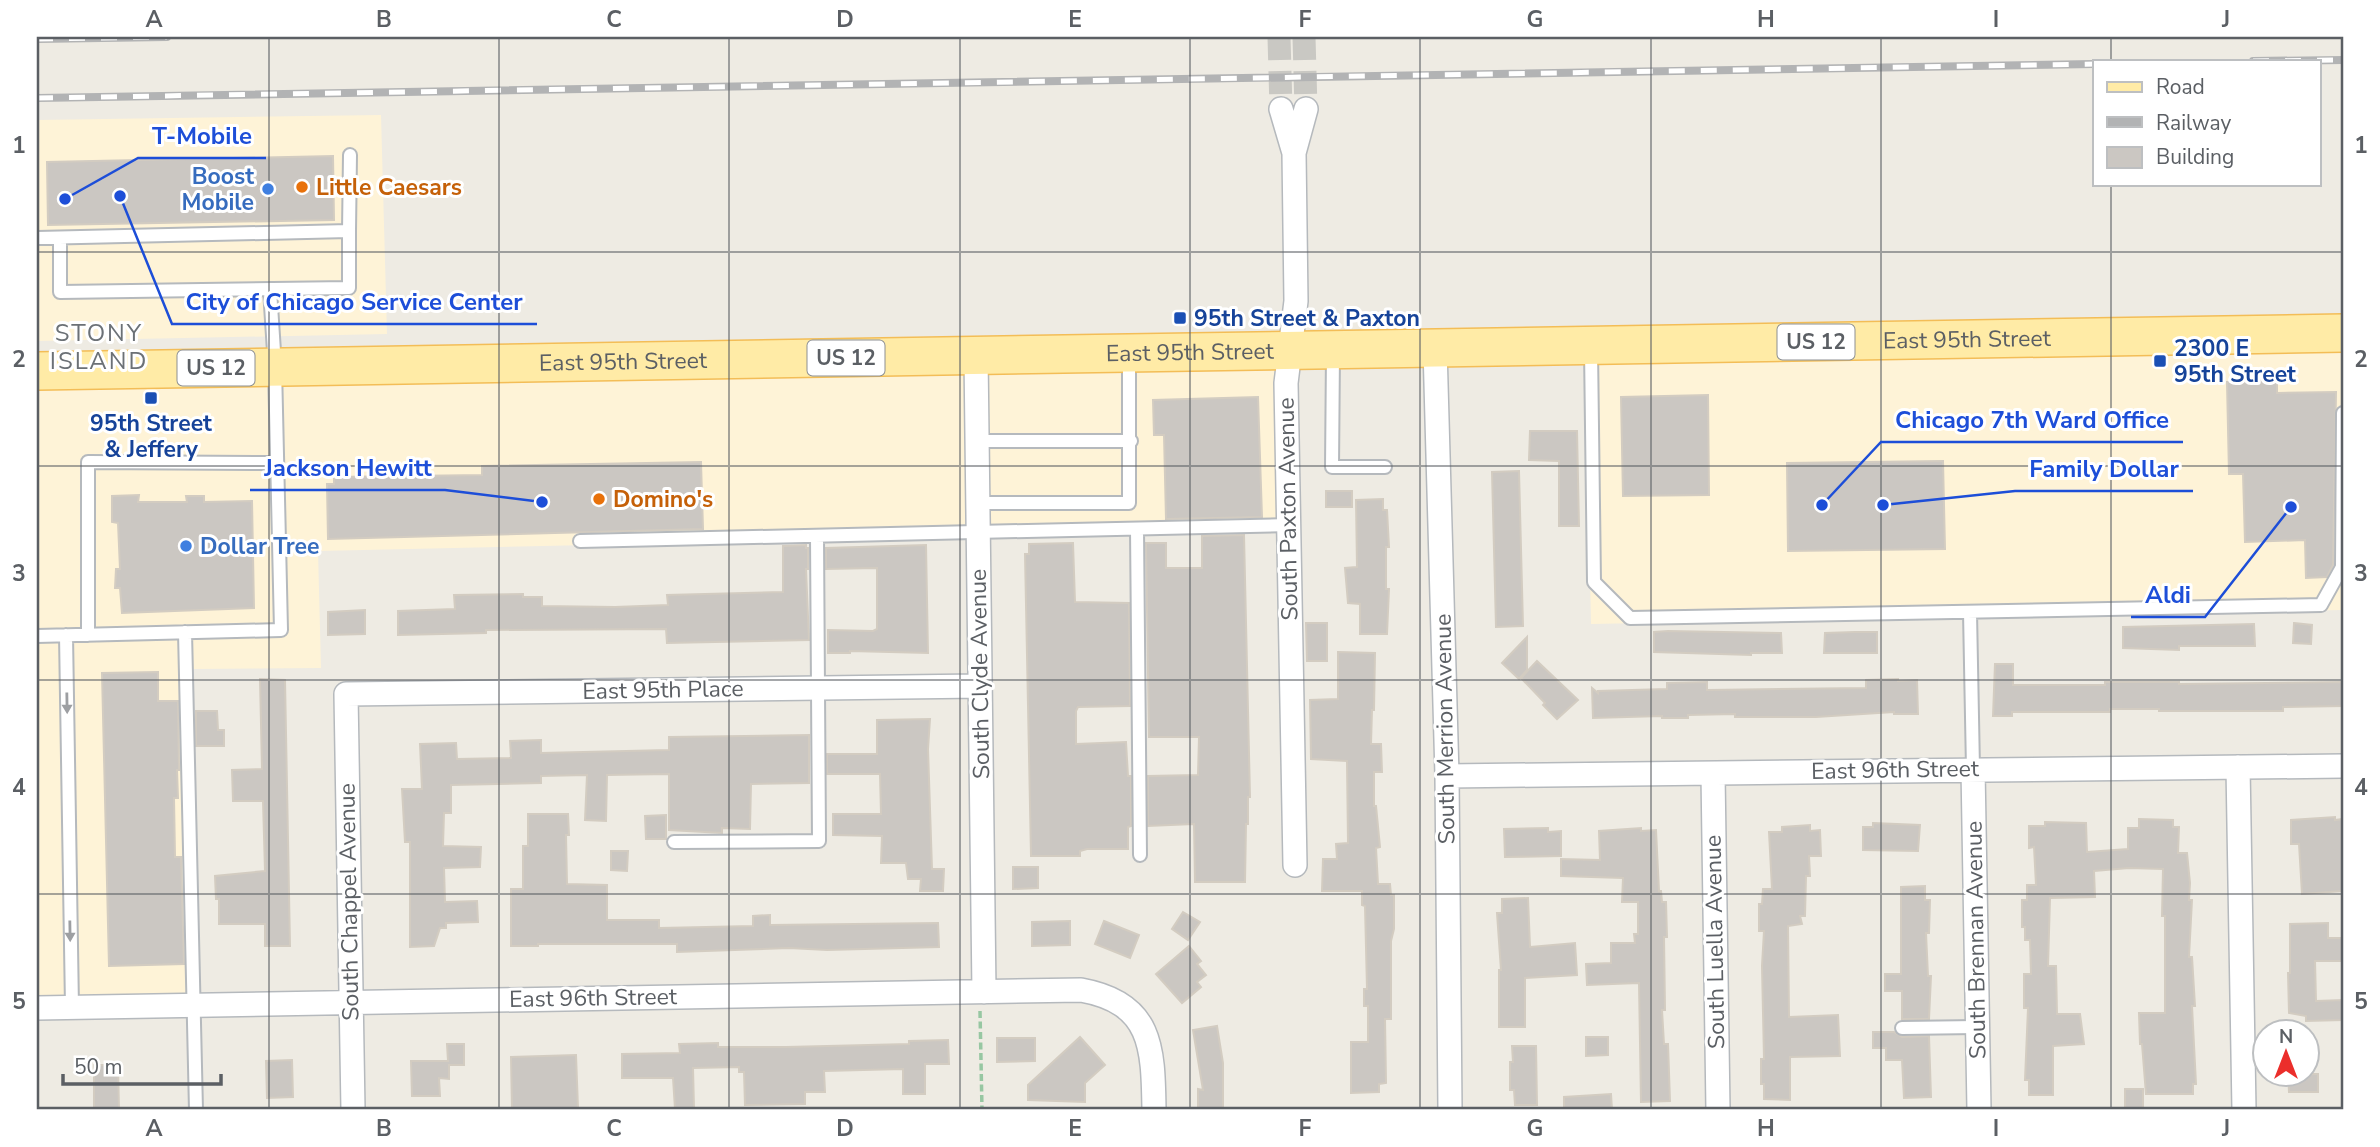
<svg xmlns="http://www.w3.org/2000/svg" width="2380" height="1147" viewBox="0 0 2380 1147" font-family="'Nunito Sans',sans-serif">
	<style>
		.commercial { fill: #fef3d7 }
		.building { fill: #cbc7c2; stroke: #d3ccc1; stroke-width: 2 }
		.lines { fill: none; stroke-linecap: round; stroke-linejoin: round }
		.minor-tunnel { stroke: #c9c8c3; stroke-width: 23; stroke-dasharray: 23 11; stroke-linecap: butt }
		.service-casing { stroke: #b5b9bd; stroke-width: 16 }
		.minor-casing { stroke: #b5b9bd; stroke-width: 26 }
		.primary-casing { stroke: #f3bd57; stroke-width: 40 }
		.path { stroke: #97c7a2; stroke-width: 3.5; stroke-dasharray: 7 3.5; stroke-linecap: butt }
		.service { stroke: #fff; stroke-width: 12 }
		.minor { stroke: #fff; stroke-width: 23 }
		.primary { stroke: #ffeba6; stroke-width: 37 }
		.rail-casing { stroke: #b2b3b4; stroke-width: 8 }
		.rail { stroke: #fff; stroke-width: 5; stroke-dasharray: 16; stroke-linecap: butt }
		.oneway { fill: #9d9fa2 }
		.grid { fill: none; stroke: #5b5f64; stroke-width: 2; stroke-opacity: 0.55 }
		.food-dot { fill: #e8710a; stroke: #fff; stroke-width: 2.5 }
		.shop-dot { fill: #3f7fe0; stroke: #fff; stroke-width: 2.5 }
		.transit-dot { fill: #1a4fb4; stroke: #fff; stroke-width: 2.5 }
		.labels { text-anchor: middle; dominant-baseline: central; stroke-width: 6; stroke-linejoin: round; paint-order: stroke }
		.shield { fill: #fff; stroke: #8c8f92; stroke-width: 2 }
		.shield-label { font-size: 21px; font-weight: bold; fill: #5b5f64 }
		.shop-label { font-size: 23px; font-weight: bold; fill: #366cbe; stroke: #fff; text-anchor: end }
		.food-label { font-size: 23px; font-weight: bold; fill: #c56008; stroke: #fff; text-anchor: start }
		.transit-label { font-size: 23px; font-weight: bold; fill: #164399; stroke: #fff; text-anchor: start }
		.street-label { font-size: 23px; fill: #5b5f64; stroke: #fff }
		.neighbourhood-label { font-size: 24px; letter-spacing: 2px; fill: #6c7176; stroke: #fff }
		.leader { fill: none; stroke: #1d4ed8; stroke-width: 2.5 }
		.callout-dot { fill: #1d4ed8; stroke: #fff; stroke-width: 2.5 }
		.callout-label { font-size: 24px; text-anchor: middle; font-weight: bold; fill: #1d4ed8; stroke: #fff; stroke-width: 6; stroke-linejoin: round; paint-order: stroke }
		.neatline { fill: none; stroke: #5b5f64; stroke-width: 2.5 }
		.grid-label { font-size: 23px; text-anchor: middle; font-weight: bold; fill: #5b5f64 }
	</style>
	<rect width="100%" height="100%" fill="#eeebe3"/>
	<path class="commercial" d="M381,115l6,219 -350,7v-221z
		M2343,351v259l-752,14 -5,-260z
		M1281,369l4,161 -967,21 3,117 -130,1 7,331 -161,3v-613z"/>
	<path class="building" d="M333,156l1,64 -286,5 -1,-63z
		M2277,380v13l59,-1 -3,173 -6,12 -21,1 -1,-38 -60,2 -2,-68h-14l-2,-92z
		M1708,395l1,100 -86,1 -2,-99z
		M1258,397l4,120 -96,2 -2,-84h-10l-1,-35z
		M1530,431h47l2,95h-20v-65l-30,-1z
		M1943,461l2,88 -157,2 -1,-88z
		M701,462l2,67 -375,10 -1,-55h7v-7l148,-2v-9z
		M1519,471l4,155 -27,1 -4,-155z
		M1326,491h26v16h-26z
		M139,495l-1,7h49l-1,-6h18v6l48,-1 2,107 -132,5 -2,-25h-5l1,-19h4l-2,-46 -6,-1v-26z
		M1383,499v11h4l2,37h-3v42h3l-2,45h-27v-30l-12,-1 -3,-35 12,-1 -1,-67z
		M1244,535l6,262h-2v27h-2l-1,58h-50l-1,-58 -46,2v-50l50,-1 1,-38h-50l-3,-194h20v25h36v-32z
		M1073,543l2,59 54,1 1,103 -52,1 -2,4v33l50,-2 2,34h3v50l-3,1v22h-41l-7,2v5h-49l-6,-302h4v-10z
		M806,545v3h2v21h-2l3,71 -142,3 -1,-14 -180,1v3l-88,2v-24l57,-2 -1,-14 69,-1v3h19v9l73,1 53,-2 -1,-10 116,-3v-46z
		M926,545l2,108 -78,-2v2h-22v-23l45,1 4,-2v-61l-51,1v-21z
		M365,610v24l-37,1v-23z
		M1306,623h21v38h-20z
		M2294,623l18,2 -1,19 -18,-1z
		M2254,624l1,22h-76v4l-56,-2v-21z
		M1668,631l113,2 1,20h-31v2l-97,-3v-20z
		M1855,632h22v21h-53l1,-20z
		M1527,637v33l-8,9 -17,-16z
		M1338,652l37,1 -1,57h-2l-1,34h10l1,28h-8v34h2l4,41 -4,1 2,36h12l1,11h3v34l-3,12v78h-6l1,64 -7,1v8l-28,1v-51h17v-36h-4v-17h3l-2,-83 -3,-1v-14h-40l1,-32h14l-1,-15 12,-1 -1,-82 -36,-2 -1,-59 28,-1z
		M1537,661l41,39 -21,19 -14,-14 2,-2 -24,-25z
		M1995,664h18v21h92v-3h74v2l164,-2v24l-60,1v4h-124v-2h-49v3h-98v4h-19z
		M158,672v29h20l1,69h-2l1,28h-4l1,59h6l3,107 -75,2 -7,-293z
		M260,679l25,1 5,266h-25v-22h-46v-25h-3l-1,-23 50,-5 -2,-70h-30l-1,-31 30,-1z
		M1898,679v2l19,-1 1,34h-24v-2l-78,5h-81v-3l-47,1v3h-26v-2l-69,2 -1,-30 6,5v-2l69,-2v-6l40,-1v8l159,-2v-8z
		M196,711h21l1,19h6v16h-28z
		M930,719l-2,30 4,120h12l-1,22h-23l1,-12h-13l-2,-16h-25l1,-27 -49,-1v-21h48l-1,-40h-53v-20h50v-34z
		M809,735v48l-58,1 -1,45 -28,-1v5l-53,-3v-56l-62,1 -1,46 -21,-1 2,-45 -46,1v7l-90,2v28h-7l-1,33 38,1 -1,20 -36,1 1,34 32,-1 1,21 -32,1v5h-6l-6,18 -24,1v-105h-5l-3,-53h20l-2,-45 36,-1 1,16 54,-1 -1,-17 31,-1v13l128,-3v-13z
		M528,814h40l1,21h-3l1,49 40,1v35h52v8l94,-2v-10l17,-1v10l168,-2 1,24 -112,3 -38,-2 -112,4v-8h-139v2h-27v-57h12v-43h5z
		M666,815v24h-20l-1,-23z
		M2335,817v3l8,-1v72l-41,3 -3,-50h-8v-24z
		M2139,819l34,1v7h6l-1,26h9l3,30 -1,17h3l-3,57h3l3,49h-3l4,78h-3v10h-47l-4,-50h-2l-1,-31h26v-97h-3l1,-47 -34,-1 -35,3 1,26 -45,1 -2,68h8l1,48h23l4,30 -31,2v49h-24v-15h-4l3,-72h-4v-34h7l-1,-34h-5v-13h-3v-27h5v-15h9l-2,-38 -5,1v-22h16v-4l41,1 1,29 41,-3v-21h11z
		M1873,823l47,2 -2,26 -55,-1v-23h10z
		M1810,825v6l10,-1 1,26h-12l1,20h-4l-1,40h-5l2,8 -14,2 1,91 49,-2 2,41 -50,1v43l-26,-1v-15h-3v-25h3l-2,-93 2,-35h-5v-27h3l1,-15h9l-3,-57h13v-5z
		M1548,828v4l13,-1v25l-56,1 -1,-28z
		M1641,828v3l15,-1 3,61h2l1,11h4l1,35h-3l1,73h-3l2,34h4l2,57 -29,1 -2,-119 -52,2 -1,-21 25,-1v-20h24l-1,-9h4v-32h-16l1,-24 -62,-2v-17l39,1 -1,-29z
		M611,851h17l-1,20 -16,-1z
		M1013,867h25v21l-25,1z
		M1925,886v14h5l-1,33h-3l2,43h3l-2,43h-27v-28h-17v-17h16v-87z
		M1528,898l2,49 45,-4 2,32 -52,3v49h-26v-57h2l-4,-57h5v-14z
		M1183,912l17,10 -12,18 -16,-11z
		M1070,921v24l-38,1v-24z
		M1104,921l35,14 -9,23 -35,-14z
		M2328,923v15h14v23h-27l1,40 27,-1v20l-37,1v-5l-17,-3 -1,-40h2v-49z
		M1189,946l12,15 -4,3 9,11 -9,7 4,5 -19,16 -26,-29z
		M1217,1026l6,37v47h-25v-21l5,1 -10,-60z
		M1873,1032h21l8,5 27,-1 2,61 -27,1 -2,-38h-16v-12h-13z
		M1080,1037l25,28 -20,18v19l-57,-2v-15z
		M1586,1037h22v18l-22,1z
		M997,1038h38v23l-38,1z
		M948,1040l1,24h-24v30h-22v-25l-79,2 1,21h-20v12l-60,1 -1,-33h-5v-5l-46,1 1,40 -19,1 -2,-31h-51v-24l58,-1 -1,-9 39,-1v4h68l123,-3v-3z
		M447,1044h17v21h-15v14l-10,-1 1,18h-28l-1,-35h37z
		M1512,1046h24l1,59h-22l-1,-15h-4v-28h3z
		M576,1055l2,53 -66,2 -1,-53z
		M292,1060l1,37 -26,1 -1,-37z
		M94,1065h24l1,45h-25z
		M2288,1074h30v18h-29z
		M2125,1089h18v21h-18z
		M1611,1094l1,16h-48v-13z"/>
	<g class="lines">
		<path class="minor-tunnel" d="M1279,37l2,72
			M1304,37l2,72"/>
		<defs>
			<path id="service" d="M37,238l312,-7 1,-76
				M60,238v54l289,-4v-57
				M1591,349l3,233 36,36 691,-13 21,-38 1,-154
				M1333,353l-1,114h53
				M977,441h154
				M978,503h151v-146
				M1137,529l3,326
				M580,541l709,-16
				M1970,612l3,157
				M185,632l11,478
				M66,635l6,372
				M88,635v-173l189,1
				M37,636l244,-6 -6,-263 -5,-77
				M674,842l145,-1 -2,-305
				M1902,1028l75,-1"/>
			<path id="minor" d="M1281,109l13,44 2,148 -10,82 9,482
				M1294,153l12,-44
				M1435,348l12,428 3,334
				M976,356l8,636
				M2238,767l6,343
				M1973,769l6,341
				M1713,774l5,336
				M1447,776l896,-10
				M37,1008l1044,-18c72,13 72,58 73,120
				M353,1110l-7,-416 634,-8"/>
			<g id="primary">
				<path id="s1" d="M37,371l2306,-38"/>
			</g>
		</defs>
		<use href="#service" class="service-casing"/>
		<use href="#minor" class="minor-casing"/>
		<use href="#primary" class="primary-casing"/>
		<path class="path" d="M980,1011l2,99"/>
		<use href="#service" class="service"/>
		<use href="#minor" class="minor"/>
		<use href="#primary" class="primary"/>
		<defs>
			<path id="rail" d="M37,39l130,-2
				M2253,61l90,-1
				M37,98l2058,-34"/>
		</defs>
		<use href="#rail" class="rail-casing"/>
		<use href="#rail" class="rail"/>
	</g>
	<defs><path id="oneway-solid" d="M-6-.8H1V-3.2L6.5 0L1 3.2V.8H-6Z" transform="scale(1.75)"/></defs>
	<g class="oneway">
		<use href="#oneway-solid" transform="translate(67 703) rotate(89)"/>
		<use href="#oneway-solid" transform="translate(70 931) rotate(89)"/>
	</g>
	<path class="grid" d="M269,37v1073M499,37v1073M729,37v1073M960,37v1073M1190,37v1073M1420,37v1073M1651,37v1073M1881,37v1073M2111,37v24M2111,184v926M37,252h2306M37,466h2306M37,680h2306M37,894h2306"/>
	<g class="food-dot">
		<circle cx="302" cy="187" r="7"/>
		<circle cx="599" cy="499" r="7"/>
	</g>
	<g class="shop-dot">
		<circle cx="268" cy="189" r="7"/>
		<circle cx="186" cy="546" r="7"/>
	</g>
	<g class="transit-dot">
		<rect x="1173" y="311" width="14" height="14" rx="3.5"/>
		<rect x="2153" y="354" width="14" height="14" rx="3.5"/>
		<rect x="144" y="391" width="14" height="14" rx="3.5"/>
	</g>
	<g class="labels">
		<g class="shield">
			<rect x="1777.5" y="324.5" width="77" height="35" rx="5"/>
			<rect x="807.5" y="340.5" width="77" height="35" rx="5"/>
			<rect x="177.5" y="350.5" width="77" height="35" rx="5"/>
		</g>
		<g class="shield-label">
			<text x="1816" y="342">US 12</text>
			<text x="846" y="358">US 12</text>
			<text x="216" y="368">US 12</text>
		</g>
		<g class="shop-label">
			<text x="254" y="176">Boost<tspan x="254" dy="26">Mobile</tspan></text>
			<text x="200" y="546" text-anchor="start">Dollar Tree</text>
		</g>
		<g class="food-label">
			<text x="316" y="187">Little Caesars</text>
			<text x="613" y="499">Domino's</text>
		</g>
		<g class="transit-label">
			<text x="1194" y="318">95th Street &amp; Paxton</text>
			<text x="2174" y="348">2300 E<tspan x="2174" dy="26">95th Street</tspan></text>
			<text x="151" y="423" text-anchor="middle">95th Street<tspan x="151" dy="26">&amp; Jeffery</tspan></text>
		</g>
		<g class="street-label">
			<text stroke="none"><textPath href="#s1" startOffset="1930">East 95th Street</textPath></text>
			<text stroke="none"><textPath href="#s1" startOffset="1153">East 95th Street</textPath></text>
			<text stroke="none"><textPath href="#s1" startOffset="586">East 95th Street</textPath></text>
			<text transform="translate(1288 509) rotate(-91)">South Paxton Avenue</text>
			<text transform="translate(980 674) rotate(-91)">South Clyde Avenue</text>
			<text transform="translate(663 690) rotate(-1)">East 95th Place</text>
			<text transform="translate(1445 729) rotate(-91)">South Merrion Avenue</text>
			<text transform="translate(1895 770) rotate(-1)">East 96th Street</text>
			<text transform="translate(349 902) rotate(-91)">South Chappel Avenue</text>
			<text transform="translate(1976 940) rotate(-91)">South Brennan Avenue</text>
			<text transform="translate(1715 942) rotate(-91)">South Luella Avenue</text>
			<text transform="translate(593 998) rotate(-1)">East 96th Street</text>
		</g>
		<g class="neighbourhood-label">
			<text x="99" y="333">STONY<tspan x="99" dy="28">ISLAND</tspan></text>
		</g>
	</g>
	<path class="leader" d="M65 199L138 158H266M120 196L172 324H537M1822 505L1881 442H2183M542 502L445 490H250M1883 505L2015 491H2193M2291 507L2205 617H2131"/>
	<g class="callout-dot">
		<circle cx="65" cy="199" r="7"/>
		<circle cx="120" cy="196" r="7"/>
		<circle cx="1822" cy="505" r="7"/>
		<circle cx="542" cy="502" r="7"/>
		<circle cx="1883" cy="505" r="7"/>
		<circle cx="2291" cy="507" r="7"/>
	</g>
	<g class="callout-label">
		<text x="202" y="144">T-Mobile</text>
		<text x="354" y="310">City of Chicago Service Center</text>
		<text x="2032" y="428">Chicago 7th Ward Office</text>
		<text x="348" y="476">Jackson Hewitt</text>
		<text x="2104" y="477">Family Dollar</text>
		<text x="2168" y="603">Aldi</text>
	</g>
	<rect width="2380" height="1147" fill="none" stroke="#ffffff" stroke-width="77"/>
	<rect x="2093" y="60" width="228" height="126" fill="#ffffff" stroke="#bdbfc1" stroke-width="2"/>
	<rect x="2107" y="82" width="35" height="10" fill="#ffeba6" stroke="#bdbfc1" stroke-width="2"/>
	<text x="2156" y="94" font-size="21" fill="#5b5f64">Road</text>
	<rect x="2107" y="117" width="35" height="10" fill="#b2b3b4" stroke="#bdbfc1" stroke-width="2"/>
	<text x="2156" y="130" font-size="21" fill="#5b5f64">Railway</text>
	<rect x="2107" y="147" width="35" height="21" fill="#cbc7c2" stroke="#bdbfc1" stroke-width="2"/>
	<text x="2156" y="164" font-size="21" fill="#5b5f64">Building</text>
	<g transform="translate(2286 1053)"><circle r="33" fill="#ffffff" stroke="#bdbfc1" stroke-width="2"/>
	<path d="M0-5L12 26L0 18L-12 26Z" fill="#eb2e2b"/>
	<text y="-10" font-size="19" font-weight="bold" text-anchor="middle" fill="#5b5f64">N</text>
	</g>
	<path d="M63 1074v10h158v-10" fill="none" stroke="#5b5f64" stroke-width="3.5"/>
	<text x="74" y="1074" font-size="21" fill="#5b5f64" stroke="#ffffff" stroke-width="5" paint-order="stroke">50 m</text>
	<rect x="38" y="38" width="2304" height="1070" class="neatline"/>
	<g class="grid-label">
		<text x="154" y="27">A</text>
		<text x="384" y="27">B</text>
		<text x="614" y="27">C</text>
		<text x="845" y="27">D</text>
		<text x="1075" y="27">E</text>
		<text x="1305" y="27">F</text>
		<text x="1535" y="27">G</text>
		<text x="1766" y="27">H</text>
		<text x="1996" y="27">I</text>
		<text x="2226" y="27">J</text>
		<text x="19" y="153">1</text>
		<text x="2361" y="153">1</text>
		<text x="19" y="367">2</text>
		<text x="2361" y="367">2</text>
		<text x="19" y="581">3</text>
		<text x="2361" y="581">3</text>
		<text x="19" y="795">4</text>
		<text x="2361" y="795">4</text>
		<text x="19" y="1009">5</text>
		<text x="2361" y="1009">5</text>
		<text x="154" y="1136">A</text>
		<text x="384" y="1136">B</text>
		<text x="614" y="1136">C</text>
		<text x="845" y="1136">D</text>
		<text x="1075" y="1136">E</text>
		<text x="1305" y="1136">F</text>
		<text x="1535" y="1136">G</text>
		<text x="1766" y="1136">H</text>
		<text x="1996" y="1136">I</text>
		<text x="2226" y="1136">J</text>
	</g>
</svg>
